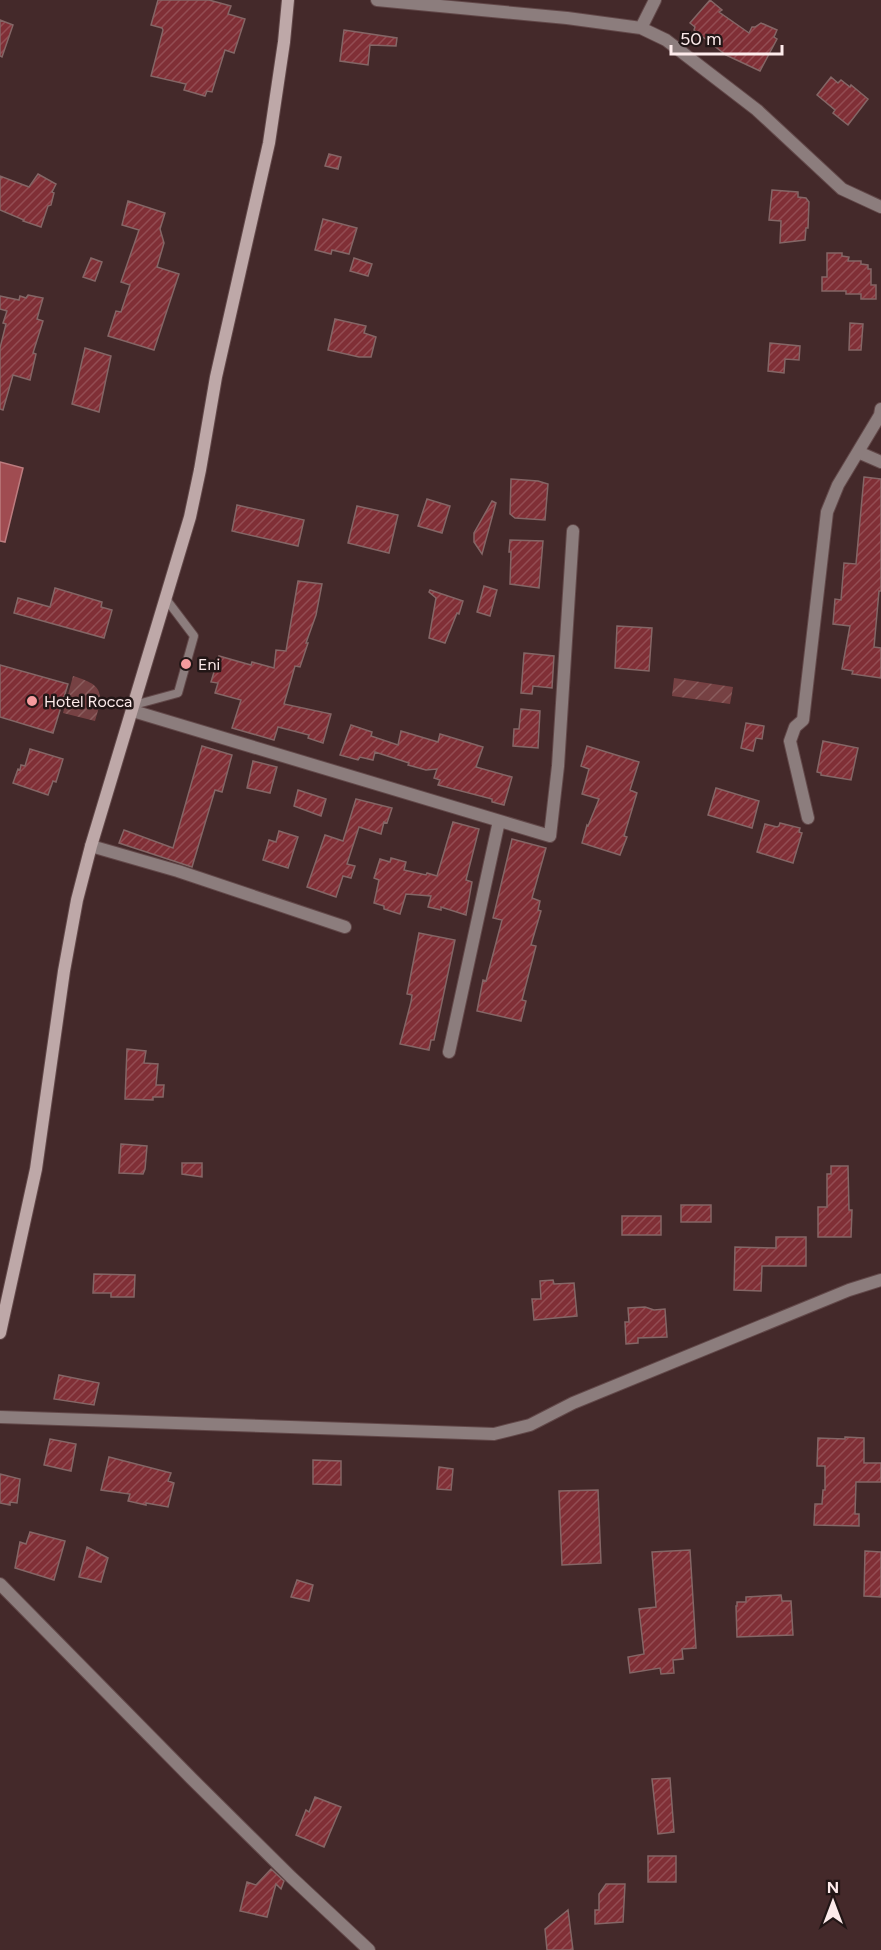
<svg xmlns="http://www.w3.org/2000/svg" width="881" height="1950" viewBox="0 0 881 1950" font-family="Figtree,sans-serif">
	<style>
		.garden { fill: url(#garden-furrows) }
		.water { fill: #a04c51; stroke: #bc7c7f; stroke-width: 1.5 }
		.building { fill: url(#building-hatch); stroke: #846666; stroke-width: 1.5 }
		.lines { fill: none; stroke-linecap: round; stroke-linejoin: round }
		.lane-casing { stroke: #624849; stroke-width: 10 }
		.street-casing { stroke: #624849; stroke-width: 14 }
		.secondary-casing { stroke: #624849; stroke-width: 14 }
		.lane { stroke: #8c7d7d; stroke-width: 8 }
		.street { stroke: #8c7d7d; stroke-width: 12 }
		.secondary { stroke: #bea8a8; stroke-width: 12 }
		.poi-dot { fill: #f59b9e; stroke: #221616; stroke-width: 2 }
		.labels { text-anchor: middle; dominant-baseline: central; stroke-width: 5; stroke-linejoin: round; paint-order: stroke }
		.poi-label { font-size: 16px; fill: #fdebeb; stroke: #221616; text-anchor: start }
	</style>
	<defs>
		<pattern id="garden-furrows" width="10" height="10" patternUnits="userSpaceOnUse" patternTransform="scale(1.5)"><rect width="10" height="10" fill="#764143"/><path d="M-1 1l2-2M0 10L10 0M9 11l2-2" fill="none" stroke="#8a5d5e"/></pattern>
		<pattern id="building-hatch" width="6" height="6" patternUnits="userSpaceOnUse" patternTransform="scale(1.5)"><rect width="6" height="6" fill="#802f36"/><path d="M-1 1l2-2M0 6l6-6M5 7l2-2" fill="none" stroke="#934d53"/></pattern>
	</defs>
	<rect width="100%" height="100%" fill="#44292a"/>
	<path class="garden" d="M73,676c30,9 31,16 22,45l-32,-8z
		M674,678l59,9 -3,17 -58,-8z"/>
	<path class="water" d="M0,462l23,6 -18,74 -5,-1z"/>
	<path class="building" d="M158,0h51l22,6 -3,8 17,5 -11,34 -9,-3 -13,42 -5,-1 -2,5 -21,-6 2,-6 -35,-8 12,-46 -1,-2 -11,-3z
		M710,0l12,10 -3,2 30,21 3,-6h3l6,-4 16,7 -3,7 3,2 -17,32 -34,-16 -32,-25 1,-3 -5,-4z
		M0,20l13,5 -11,32 -2,-1z
		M344,30l53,8 -1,8 -26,-1 -2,20 -28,-4z
		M831,77l7,6 3,-3 9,7 1,-2 17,14 -20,26 -15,-12 2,-3 -18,-15z
		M329,154l12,3 -3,12 -13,-3z
		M38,174l18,10 -4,8 2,1 -3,12 -3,1 -7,21 -18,-6 1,-1 -24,-10v-34l29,11z
		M772,190l26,2v5l8,1 3,4 -1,26h-2l-1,12 -25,3 1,-22 -12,-1z
		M128,201l37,12 -5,16 4,14 -7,24 22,7 -25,76 -46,-14 8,-25 5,1 9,-27 -9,-3 18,-52 -17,-5z
		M323,219l34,9 -8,26 -17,-4 -1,4 -16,-4z
		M827,253h15v3l7,1 -1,4h13v3l7,1v4h3v16h5v14h-15v-5h-15v-3h-24v-14h5z
		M91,258l11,4 -7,19 -12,-4z
		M354,258l18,6 -4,12 -18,-5z
		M28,295l15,3 -6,21 6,2 -10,32 3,1 -6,26 -17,-5 -10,35 -3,-1v-61l6,-24 -3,-1 4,-12 -7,-2v-13l19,4 1,-4 6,2z
		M335,319l31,7 -2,7 12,4 -5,20h-12l-31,-7z
		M850,323l13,1 -2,26h-12z
		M770,343l30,3 -1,14 -14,-1 -1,14 -16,-2z
		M85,348l26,8 -12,56 -27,-8z
		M864,477l17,2v112h-2l-5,56 7,1v30l-29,-4 1,-3 -11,-2 8,-43 -17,-2 2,-25 6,1 3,-37 12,1z
		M511,479l27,2 10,3 -3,36 -30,-2 -5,-4z
		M427,499l23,7 -8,27 -24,-7z
		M492,501l4,2 -14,51 -8,-12v-9z
		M237,505l67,15 -6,26 -66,-15z
		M357,506l41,9 -9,38 -41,-10z
		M510,540l33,1 -4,47 -29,-4 1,-32h-2z
		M298,581l24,3 -6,31 -10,28h2l-8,24 -5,-1 -11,38 47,10 -8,29 -15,-5 1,-3 -31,-8 -4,13 -42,-12 9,-28 -26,-7 3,-10 -7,-1 8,-26 32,9 1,-3 22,6 2,-18 10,1z
		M484,586l13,4 -7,26 -13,-4z
		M55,588l47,14 -1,5 11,3 -8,28 -90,-25 4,-15 32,9z
		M430,590l33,11 -4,13 -2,-1 -12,30 -16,-5 7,-40 -7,-6z
		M617,626l35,2 -3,43 -34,-3z
		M524,653l30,3 -2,32 -19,-2 -1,8 -11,-1z
		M0,665l68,19 -15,49 -53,-16z
		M521,709l19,2 -2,37 -25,-2 1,-17h5z
		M746,723l18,3 -2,13 -6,-1 -3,13 -12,-3z
		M351,725l21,7 -1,4 27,9 3,-14 37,11 2,-8 43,13 -7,20 36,10 -8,28 -12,-3v-3l-54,-14 2,-5 -6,-2 3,-9 -11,1 -18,-5 1,-2 -34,-11 -2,8 -13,-3 -2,3 -18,-5z
		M823,741l35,7 -7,32 -30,-5v-2l-4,-1z
		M202,746l30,9 -10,37 -7,-2 -23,77 -73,-24 5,-13 49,18z
		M587,746l52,16 -9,28 7,3 -13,43 3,1 -7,18 -38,-12 5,-18 1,1 11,-27 -17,-5 7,-25 -8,-3z
		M30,749l33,10 -7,23 -3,-1 -5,14 -35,-12 5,-14 2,1 1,-5 4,1z
		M253,761l24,6 -7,26 -23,-5z
		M716,788l43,13 -7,27 -44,-13z
		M298,790l28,9 -5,17 -27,-10z
		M356,799l36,9 -5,15 -3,-1 -3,12 -22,-7 -12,37 8,2 -4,12 -8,-2 -7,21 -29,-10 18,-52 18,6z
		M453,822l26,7 -13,51 6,2 -6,33 -25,-8v3l-13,-3 3,-11 -25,-2 -6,20 -16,-5v-3l-10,-3 5,-23 -5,-2 6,-19 10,3 1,-4 15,4 -2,8 22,5 1,-2 10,3z
		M780,823l20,5 -1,4 3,1 -9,30 -36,-11 8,-28 12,3 2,-1z
		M279,831l19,6 -10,31 -25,-8 6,-20 7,2z
		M512,839l34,9 -14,50 8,3 -2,9 3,1 -10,34 5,1 -14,54 4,1 -5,20 -44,-10 6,-31 3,1 16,-61 -9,-2z
		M419,933l36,7 -21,100h-3l-2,10 -29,-6 11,-42 1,-7 -5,-1z
		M127,1049l19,2 -2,12 14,1 -2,21h8l-1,12h-10v3l-28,-1z
		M121,1144l26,2 -2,23 -2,5 -24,-1z
		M182,1163h20v14l-20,-3z
		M831,1166h17l1,44h3l-1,27h-33v-30h9v-33h4z
		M681,1205h30v17h-30z
		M622,1216h39v19h-39z
		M776,1237h30v29h-44l-1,25 -27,-1 1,-43 41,1z
		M94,1274l41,1 -1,22h-23v-4h-18z
		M553,1280l1,4 20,-1 3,33 -43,4 -2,-21h9l-1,-18z
		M645,1307l9,3 11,-1 2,28 -29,1v5l-12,1 -1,-22h4l-1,-14z
		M59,1375l40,8 -5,22 -40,-6z
		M845,1437l19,1v25h17v19h-25l-1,32h4v12l-45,-1 1,-21h7l1,-14h2v-24h-8l1,-28 27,1z
		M50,1439l26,5 -5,27 -27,-6z
		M109,1457l62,16 -3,8 6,2 -6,24 -22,-4v2l-18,-4 2,-7 -29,-4z
		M313,1460l28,1v24l-28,-1z
		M439,1467l14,2 -2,21 -14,-1z
		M0,1474l20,5 -3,24 -7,-1v3l-10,-2z
		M598,1490l3,73 -39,2 -3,-74z
		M30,1532l35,9 -11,39 -39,-12 5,-26 6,2z
		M87,1547l21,11 -7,24 -22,-5z
		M690,1550l6,98 -14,1 1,10 -10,1 1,13 -13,1 -1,-6 -30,5 -2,-16 16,-3 -5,-45 17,-2 -4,-55z
		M865,1551l16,1v45l-17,-1z
		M297,1580l16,5 -4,16 -18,-4z
		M781,1595l1,6h9l2,34 -56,2 -1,-31h1v-4h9v-5z
		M670,1778l4,54 -16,2 -6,-55z
		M315,1797l26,10 -17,40 -28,-12 10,-25 3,2z
		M648,1856h28v26h-28z
		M271,1869l13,12 -3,8 -5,-5 -9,33 -27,-6 7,-29 9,3z
		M606,1884h19l-2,38 -28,2v-14h4v-16z
		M568,1910l5,40h-26l-2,-21z"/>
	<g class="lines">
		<defs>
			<path id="lane" d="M134,705l44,-12 16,-57 -28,-37"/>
			<path id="street" d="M377,0l190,18 74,10 25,12 91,70 85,79 39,18
				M641,28l14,-28
				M858,452l23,10
				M133,711l417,125 8,-70 15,-235
				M808,818l-18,-77 5,-14 8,-7 24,-208 11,-27 42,-70 1,-6
				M91,846l87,25 167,56
				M449,1052l50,-231
				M0,1417l494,17 36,-9 43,-22 276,-113 32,-10
				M0,1584l191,194 100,99 78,73"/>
			<path id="secondary" d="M0,1333l36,-164 28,-198 13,-71 14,-54 99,-329 10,-47 16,-93 53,-234 15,-101 4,-42"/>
		</defs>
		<use href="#lane" class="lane-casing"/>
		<use href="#street" class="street-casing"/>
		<use href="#secondary" class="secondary-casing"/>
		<use href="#lane" class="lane"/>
		<use href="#street" class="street"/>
		<use href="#secondary" class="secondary"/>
	</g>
	<g class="poi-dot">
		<circle cx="186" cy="664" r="6"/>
		<circle cx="32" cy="701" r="6"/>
	</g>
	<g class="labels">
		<g class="poi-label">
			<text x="198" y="664">Eni</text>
			<text x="44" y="701">Hotel Rocca</text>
		</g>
	</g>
	<g transform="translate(833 1902)" stroke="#221616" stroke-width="4.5" paint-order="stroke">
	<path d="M0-4.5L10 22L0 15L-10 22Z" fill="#fdebeb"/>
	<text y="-9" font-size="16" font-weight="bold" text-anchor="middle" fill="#fdebeb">N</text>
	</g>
	<path d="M671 45v9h111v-9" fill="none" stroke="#fdebeb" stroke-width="3"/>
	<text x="680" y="45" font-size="18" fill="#fdebeb" stroke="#221616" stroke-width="4.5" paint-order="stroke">50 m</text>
</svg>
